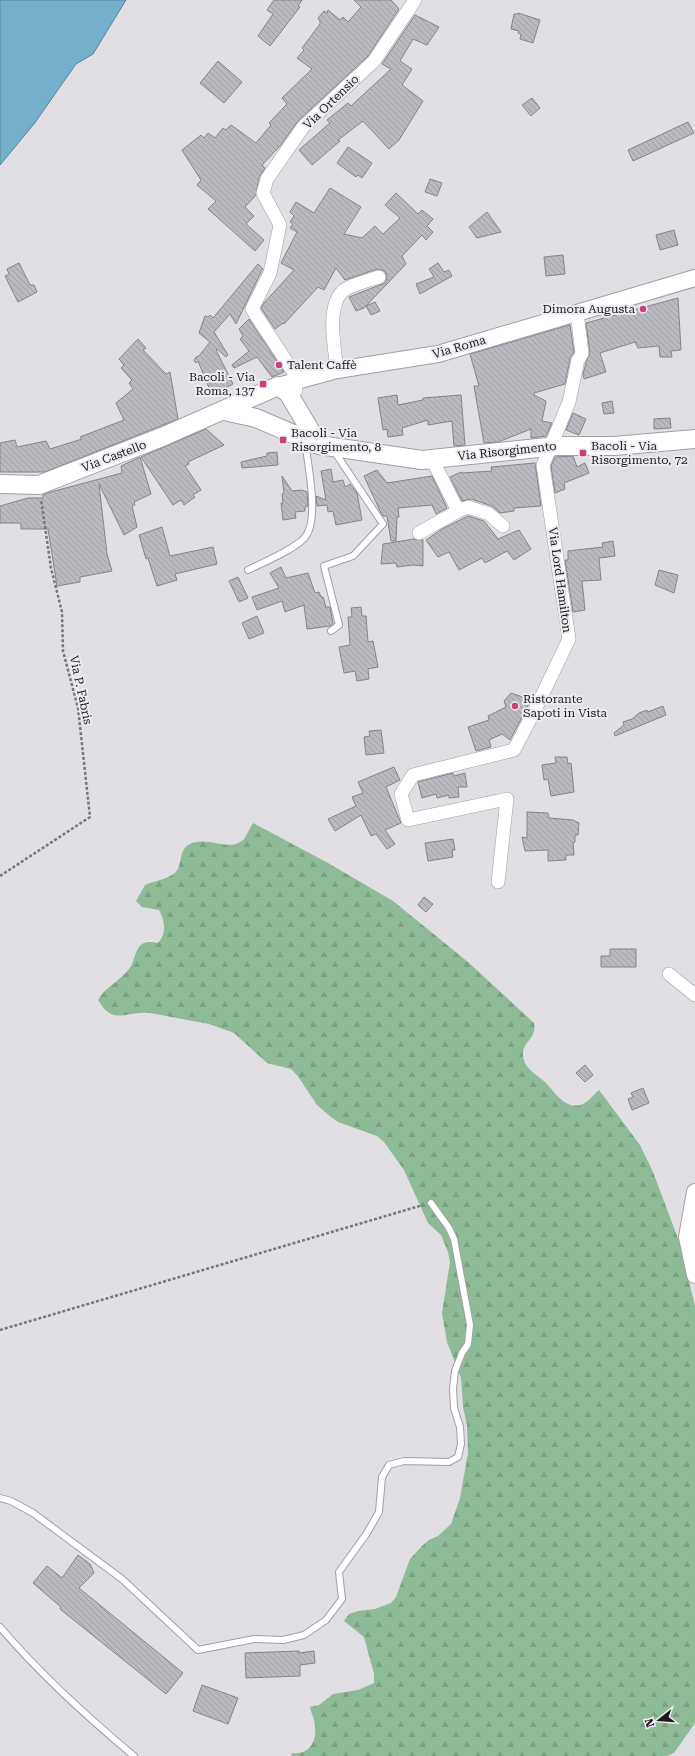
<svg xmlns="http://www.w3.org/2000/svg" width="695" height="1756" viewBox="0 0 695 1756" font-family="'Roboto Serif',serif">
	<style>
		.forest { fill: url(#forest-firs) }
		.water { fill: #74b0cc; stroke: #598397 }
		.building { fill: url(#building-back-hatch); stroke: #838489 }
		.lines { fill: none; stroke-linecap: round; stroke-linejoin: round }
		.service-casing { stroke: #a19fa4; stroke-width: 8 }
		.minor-casing { stroke: #a19fa4; stroke-width: 14 }
		.tertiary-casing { stroke: #a19fa4; stroke-width: 18 }
		.secondary-casing { stroke: #a19fa4; stroke-width: 20 }
		.path { stroke: #78767a; stroke-width: 2.5; stroke-dasharray: 3 2; stroke-linecap: butt }
		.service { stroke: #fff; stroke-width: 6 }
		.minor { stroke: #fff; stroke-width: 13 }
		.tertiary { stroke: #fff; stroke-width: 16 }
		.secondary { stroke: #fff; stroke-width: 18 }
		.poi-dot { fill: #c9417e; stroke: #eeecf1; stroke-width: 1.5 }
		.labels { text-anchor: middle; dominant-baseline: central; stroke-width: 4; stroke-linejoin: round; paint-order: stroke }
		.street-label { font-size: 12px; fill: #1b1a1c; stroke: #eeecf1 }
		.poi-label { font-size: 12px; fill: #1b1a1c; stroke: #eeecf1; text-anchor: start }
	</style>
	<defs>
		<pattern id="forest-firs" width="22" height="20" patternUnits="userSpaceOnUse"><rect width="22" height="20" fill="#8ebb97"/><path d="M5 1l3.5 6h-7zM16 11l3.5 6h-7z" fill="#7aa082"/></pattern>
		<pattern id="building-back-hatch" width="6" height="6" patternUnits="userSpaceOnUse"><rect width="6" height="6" fill="#babbc0"/><path d="M-1 5l2 2M0 0l6 6M5-1l2 2" fill="none" stroke="#9fa0a4"/></pattern>
	</defs>
	<rect width="100%" height="100%" fill="#e1dee4"/>
	<path class="forest" d="M253,823l75,40 65,38 75,61 66,61c3,16 -11,18 -11,31 0,14 13,20 22,28 9,9 19,27 35,23 8,-2 13,-10 19,-15l41,55 13,27 27,72 15,62v417l-21,30 -7,3h-376l1,-3c17,2 25,-11 23,-27 0,-6 -4,-13 -5,-19l9,-2 14,-11 25,-4 16,-7v-9l-10,-37 -20,-16 5,-7 9,-3 17,-2 16,-6 5,-6 14,-38 13,-14 6,-5 9,-4 13,-12 9,-26 8,-45 -1,-28 -4,-18 -2,-29 -14,-36 -5,-29 8,-51 -2,-10 -7,-17 -13,-12 -24,-53 -20,-28 -7,-6 -39,-14 -7,-5 -14,-12 -20,-30 -6,-6 -24,-6 -33,-30 -25,-9 -59,-11c-25,-3 -36,14 -52,-13 7,-13 22,-19 31,-31 6,-7 5,-19 13,-25 5,-3 11,-2 16,-1 9,-11 7,-21 1,-33l-17,-3 -6,-6 9,-16c9,-4 23,-6 31,-13 6,-7 3,-21 12,-27 19,-11 42,9 56,-6 3,-5 6,-11 9,-16z"/>
	<path class="water" d="M0,0h126l-33,54 -17,10 -42,60 -34,41z"/>
	<path class="building" d="M274,0h28l-4,6 2,1 -30,39 -12,-10 15,-22 -6,-4z
		M354,0h37l8,9 -31,47 -70,65 -18,25 -18,19 3,3 -6,9 -3,18 -11,12 9,9 -8,8 18,16 -9,11 -47,-42 8,-8 -19,-16 4,-5 -19,-30 19,-15 3,3 4,-5 7,5 8,-10 3,2 5,-5 25,18 15,-18 -2,-2 18,-19 -5,-6 30,-29 -15,-11 7,-8 -2,-2 18,-24v-3l-2,-3 6,-7 3,2 1,-3 12,10 3,-3 5,5 13,-15z
		M518,13l22,7 -7,23 -13,-4 1,-5 -3,-1 1,-2 -8,-2 3,-15h3z
		M415,15l24,12 -12,18 -14,-6 -13,22 12,8 -10,16 21,16 -24,39 -10,9 -26,-28 -25,19 2,1 -28,24 -13,-15 31,-27 -3,-3 21,-17 3,3 40,-37 -9,-5z
		M218,61l24,21 -18,21 -24,-20z
		M532,98l8,10 -9,8 -9,-11z
		M688,122l6,11 -61,28 -5,-11z
		M348,147l24,16 -10,15 -4,-3 -2,2 -19,-14z
		M430,179l12,4 -5,13 -12,-4z
		M330,188l31,19 -17,27 18,4 13,-12 8,8 17,-16 -15,-13 11,-12 22,21 4,-4 11,9 -6,7 6,6 -7,8 -4,-5 -20,21 4,8 -42,44 -8,3 -7,-14 36,-14 2,-5 -2,-7 -8,-2 -32,11 -9,-12 -12,22 -6,-3 -34,37 -1,-1 -8,6 -14,-21 3,-5 30,-33 -13,-7 16,-31 -7,-4 3,-4 -3,-2 4,-6 -4,-4 6,-10 18,11z
		M487,212l14,20 -24,6 -8,-11z
		M674,230l4,15 -18,5 -4,-15z
		M563,255l2,19 -19,2 -2,-19z
		M19,263l11,22h4l3,7 -19,10 -13,-26 4,-2 -2,-5z
		M438,263l6,9 5,-2 3,6 -32,18 -4,-10 18,-7 -5,-8z
		M258,264l5,5 -1,1 -26,54 -6,-10 -16,18 14,23 -2,2 -9,-8 -1,1 17,34 -21,11 -14,-34 -2,2 -2,-2 2,-4 3,-1 11,-14 -11,-9 6,-17 3,1 2,-2 3,3z
		M678,298l3,52 -10,1 1,6h-12l-1,-11 -21,2 -3,-6 -35,11 6,19 -22,7 -1,-5 3,-11 4,-10 -4,-30z
		M375,302l5,9 -9,4 -5,-9z
		M249,319l35,53 -12,5 -15,-20 -23,11 -2,-3 17,-14 -9,-12 3,-3 -4,-7z
		M570,325l4,27 -4,6 -5,26 -31,9v2l12,6 -4,20 10,2 -6,13 -15,2v-9l-33,13 -14,1 -10,-57h5l-9,-32z
		M138,339l8,9 -3,2 23,24 4,-2 8,47 -133,53h-45v-29l15,-3 2,7 29,-6 4,8 32,-10 -2,-2 44,-17 -8,-17 17,-14 -4,-6 3,-3 -11,-12 3,-3 -5,-6z
		M397,395l1,10 25,-5v-2l38,-3 4,50 -11,1 -2,-25 -24,4v-5l-26,8 1,7 -15,2 -1,-8 -4,1 -5,-32z
		M612,401l2,12 -10,1 -2,-11z
		M573,413l13,6 -7,16 -13,-5z
		M670,418l1,10 -17,1v-10z
		M206,429l18,16 -36,17 1,2 -4,2 16,24 -8,5 2,2 -11,8 -3,-5 -8,5 -32,-48z
		M277,452l1,13 -36,3 -1,-6 26,-6v-3z
		M573,456l4,11 8,-4 4,10 -25,10 1,6 -10,4 -4,-27 4,-9z
		M140,457l11,37 -17,8 1,3 -3,1 5,21 -13,8 -25,-51 8,70 5,17 -32,6v5l-23,4 -9,-57h-27v-6h-21v-17l28,-8h15v-3l4,-2 75,-20 -1,-7z
		M535,463l6,43 -27,2v3l-14,2 -8,-7 -21,-7 -9,2 -12,-24 11,-5 1,1 30,-2 -1,-4z
		M331,469l2,13 10,-2 2,7 5,-3 7,9 5,27 -26,5 -3,-14 -5,1 -1,-7 -10,1 -1,-10 10,4 -5,-29z
		M377,470l10,13 45,-7 15,32 -11,6 -4,-9 -34,3 1,9h-2l-1,24h-5l-4,-25h-4l-2,-3 -17,-37z
		M282,476l10,15 10,-1 5,2 1,14 -3,1v4l-10,1 1,6 -13,2 -2,-17h2l-1,-9 2,-1z
		M468,516l16,5 14,18 21,-9 12,19 -17,11 -7,-9 -22,12 -3,-5 -23,12 -10,-18 -11,5 -12,-17 16,-11z
		M162,527l8,29 43,-9 4,17 -42,10 2,6 -20,6 -9,-28 -2,1 -7,-24z
		M414,539l9,1v26l-10,-1 -16,2 -1,-4 -15,1 2,-20z
		M613,541l2,15 -16,2 2,22 -19,1 3,29 -12,2 -8,-52h3v-9l35,-4 -1,-4z
		M281,567l5,11 22,-5 7,20 4,-1 2,5h2l3,10h4l3,17 -3,2 -23,3 -3,-24 -19,7 -3,-11 -25,9 -5,-13 27,-9 -9,-15z
		M659,570l19,5 -4,18 -19,-8z
		M238,577l10,21 -9,4 -10,-21z
		M361,607l1,9h4l2,26 5,-1 5,26 -10,2 1,10 -12,2 -2,-10 -11,2 -5,-26 11,-2 -2,-28h4l-1,-9z
		M257,616l7,17 -15,6 -7,-16z
		M511,693l20,7 -21,40 -8,-6 -13,6 2,7 -15,4 -8,-24 21,-7 -1,-4 18,-9 -2,-6z
		M663,706l3,9 -51,21 -1,-3 10,-8 -1,-3 9,-3 7,-6 8,-3 1,2z
		M381,730l3,23 -18,2 -2,-18 6,-1 -1,-5z
		M555,757h12l1,7 3,-1 3,29 -23,4 -3,-17 -4,1 -2,-15 14,-2z
		M394,767l6,13 -14,7 15,36 -16,7 10,14 -8,5 -11,-15 -5,2 -10,-21 -26,16 -7,-12 28,-13 -4,-9 11,-4 -5,-11z
		M453,773l1,3 11,-3 2,14h-9l1,10 -10,1v-3l-12,3 -1,-4 -14,4 -4,-16z
		M527,812l21,1 1,5 24,2 6,3 -1,12h-3v7l-2,1 1,12h-8v5l-18,1v-11l-23,1 -3,-14 5,1z
		M453,839l2,11h-3l1,7 -25,4 -3,-18z
		M424,897l9,7 -7,8 -8,-7z
		M610,949h26v18h-35v-11h9z
		M585,1065l8,10 -8,7 -9,-9z
		M643,1088l6,15 -17,7 -4,-11 5,-2 -2,-4z
		M78,1555l12,9 4,9 -15,15 104,85 -17,21 -106,-85 1,-2 -28,-24 14,-17 15,12z
		M299,1651v2l15,-2 1,12 -15,2v11l-54,2 -1,-25z
		M202,1685l36,13 -10,26 -35,-13z"/>
	<g class="lines">
		<defs>
			<path id="service" d="M248,570c14,-7 50,-22 58,-34 13,-18 2,-72 -1,-94
				M331,631l8,-6 -15,-59 29,-10 30,-32 -49,-73
				M0,1498l11,3 22,12 89,66 76,71 56,-11 29,1 21,-5 22,-15 16,-21 -3,-27 28,-39 12,-21 3,-35 7,-12 15,-4 45,1 9,-5 3,-13 -1,-17 -6,-19 -1,-19 2,-18 7,-18 6,-9 2,-19 -16,-86 -5,-11 -18,-25
				M0,1627c40,47 86,89 134,129"/>
			<path id="minor" d="M337,370c-2,-20 -11,-62 5,-78 5,-6 28,-12 37,-15
				M296,390l-2,-17 -42,-64 18,-36 10,-48 -17,-32 4,-14 36,-52 71,-66 41,-61
				M458,511l10,-4 21,7 14,12
				M419,533l39,-22 -26,-52
				M498,882l9,-83 -99,21 -7,-26 12,-19 101,-25 22,-42 33,-69 -26,-174 26,-63 9,-42 4,-6 -5,-42
				M669,974l26,21"/>
			<path id="tertiary" d="M278,386l59,-16 101,-16 257,-76
				M695,1192l-8,45 8,38"/>
			<path id="secondary" d="M224,411l32,7 63,27 103,15 135,-14h57l81,-7
				M0,484l39,1 123,-48 116,-51 10,7 31,52"/>
		</defs>
		<use href="#service" class="service-casing"/>
		<use href="#minor" class="minor-casing"/>
		<use href="#tertiary" class="tertiary-casing"/>
		<use href="#secondary" class="secondary-casing"/>
		<path class="path" d="M0,876l90,-59 -12,-109 -15,-57 -1,-39 -11,-44 -10,-69
			M0,1330l423,-125"/>
		<use href="#service" class="service"/>
		<use href="#minor" class="minor"/>
		<use href="#tertiary" class="tertiary"/>
		<use href="#secondary" class="secondary"/>
	</g>
	<g class="poi-dot">
		<circle cx="643" cy="309" r="4"/>
		<circle cx="279" cy="365" r="4"/>
		<rect x="259" y="380" width="8" height="8" rx="2"/>
		<rect x="279" y="436" width="8" height="8" rx="2"/>
		<rect x="579" y="449" width="8" height="8" rx="2"/>
		<circle cx="515" cy="706" r="4"/>
	</g>
	<g class="labels">
		<g class="street-label">
			<text transform="translate(331 102) rotate(-44)">Via Ortensio</text>
			<text transform="translate(459 347) rotate(-16)">Via Roma</text>
			<text transform="translate(507 451) rotate(-6)">Via Risorgimento</text>
			<text transform="translate(114 456) rotate(-21)">Via Castello</text>
			<text transform="translate(560 580) rotate(82)">Via Lord Hamilton</text>
			<text transform="translate(81 690) rotate(78)">Via P. Fabris</text>
		</g>
		<g class="poi-label">
			<text x="635" y="309" text-anchor="end">Dimora Augusta</text>
			<text x="287" y="365">Talent Caffè</text>
			<text x="255" y="377" text-anchor="end">Bacoli - Via<tspan x="255" dy="14">Roma, 137</tspan></text>
			<text x="291" y="433">Bacoli - Via<tspan x="291" dy="14">Risorgimento, 8</tspan></text>
			<text x="591" y="446">Bacoli - Via<tspan x="591" dy="14">Risorgimento, 72</tspan></text>
			<text x="523" y="699">Ristorante<tspan x="523" dy="14">Sapoti in Vista</tspan></text>
		</g>
	</g>
	<g transform="translate(659 1720) rotate(253)" stroke="#eeecf1" stroke-width="3" paint-order="stroke">
	<path d="M0-3L7 15L0 10L-7 15Z" fill="#1b1a1c"/>
	<text y="-6" font-size="11" font-weight="bold" text-anchor="middle" fill="#1b1a1c">N</text>
	</g>
</svg>
